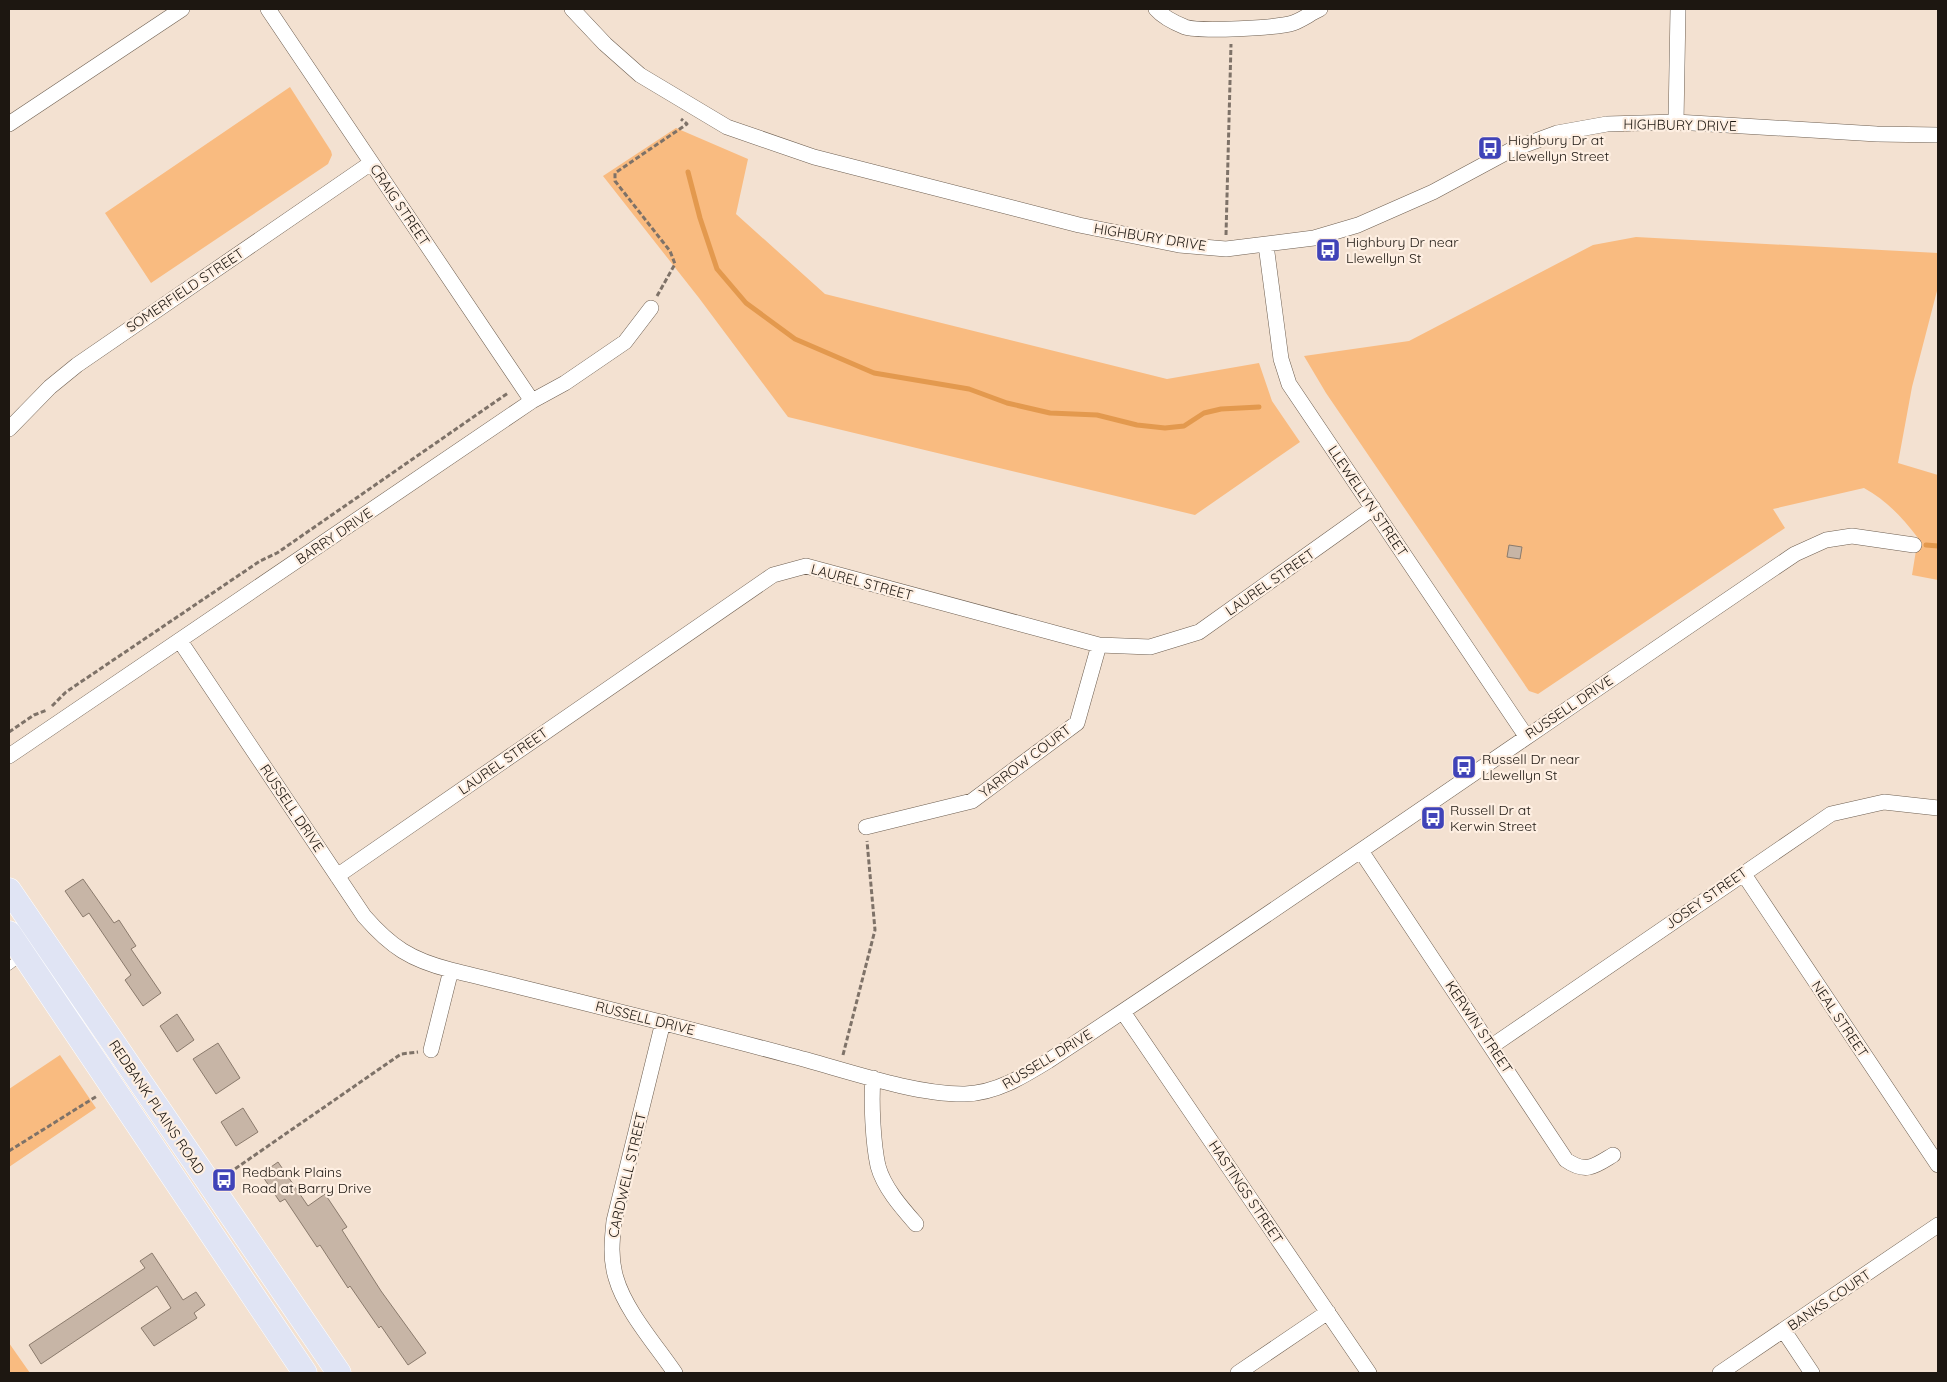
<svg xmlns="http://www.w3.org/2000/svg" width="1947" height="1382" viewBox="0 0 1947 1382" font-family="Quicksand,sans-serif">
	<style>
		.green { fill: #f9bb80 }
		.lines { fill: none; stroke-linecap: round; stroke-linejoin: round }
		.stream { stroke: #e3994e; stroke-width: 5 }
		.building { fill: #c7b5a6; stroke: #8a7a6c }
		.lane-casing { stroke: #6e5f51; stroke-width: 9 }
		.street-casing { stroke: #6e5f51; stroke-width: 16 }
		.primary-casing { stroke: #fff; stroke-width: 25 }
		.path { stroke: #7e7268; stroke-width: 3; stroke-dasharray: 5 2.5; stroke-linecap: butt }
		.lane { stroke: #fff; stroke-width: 8 }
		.street { stroke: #fff; stroke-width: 15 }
		.primary { stroke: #e0e4f4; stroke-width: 24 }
		.labels { text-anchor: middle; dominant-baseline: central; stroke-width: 4.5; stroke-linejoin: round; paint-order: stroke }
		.street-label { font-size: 14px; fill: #1d1711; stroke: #feefe2 }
		.poi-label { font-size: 14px; fill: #1d1711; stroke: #feefe2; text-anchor: start }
	</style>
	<rect width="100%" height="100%" fill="#f3e1d1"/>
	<path class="green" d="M290,87l41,64 1,4 -4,9 -177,119 -46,-70z
		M676,128l72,31 -12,55 89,80 342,85 92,-16 13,38 28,41 -105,73 -407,-98 -89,-119 -96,-122z
		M1636,237l302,16v34l-26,100 -14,76 40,12v105l-26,-5 6,-37c-16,-21 -31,-37 -54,-50l-91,21 12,19 -247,166 -9,-3 -203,-298 -22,-37 105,-15 184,-96z
		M60,1055l36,53 -87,59v-78z
		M9,1343l21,30h-21z"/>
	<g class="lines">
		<path class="stream" d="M688,172l12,46 17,51 29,34 49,36 79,34 95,16 38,14 43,10 47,2 40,10 28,3 19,-2 20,-13 17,-4 38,-2
			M1926,545l12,1"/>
	</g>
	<path class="building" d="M1509,545l13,2 -2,12 -13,-2z
		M83,879l31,44 5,-3 17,26 -5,3 30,44 -18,13 -18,-26 6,-5 -42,-62 -6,4 -18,-26z
		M177,1014l17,26 -17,12 -17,-26z
		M218,1043l22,35 -24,16 -23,-35z
		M243,1108l15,24 -22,14 -15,-24z
		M278,1162l30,44 17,-12 22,33 -5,3 39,61 45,62 -18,12 -27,-39 -2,2 -29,-42 -2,2 -28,-43 -3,2 -32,-48 -5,3 -19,-28z
		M152,1253l31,47 13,-8 9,13 -11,8 3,5 -43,28 -13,-18 30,-20 -14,-22 -116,78 -12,-19 116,-77 -5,-7z"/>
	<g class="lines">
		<defs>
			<path id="lane" d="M9,966l13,-10"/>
			<path id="street" d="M268,9l264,392
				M572,9l33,35 35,31 87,52 87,30 265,68 100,20 47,4 88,-11 44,-13 75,-33 78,-42 46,-17 50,-9 69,-2 201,12 61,1
				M1156,9c7,8 19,14 29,18 15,5 92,1 108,-4 9,-3 18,-10 27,-14
				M1676,122l2,-113
				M9,124l173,-115
				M1266,245l15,114 8,25 237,352
				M9,429l41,-42 27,-22 294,-202
				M180,641l184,275c27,31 47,44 87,54 113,28 225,55 337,85 52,13 125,40 177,39 31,-1 57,-17 83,-33 251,-165 497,-338 747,-507l31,-14 26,-4 62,9
				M9,756l523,-355 33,-18 60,-41 26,-34
				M866,827l106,-26 105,-78 22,-78
				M1361,851l205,309c20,14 29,6 47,-5
				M1743,873l195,292
				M337,876l436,-301 33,-9 293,79 51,2 49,-15 174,-124
				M1123,1012l246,361
				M663,1022l-49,199c-2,19 -4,38 2,57 9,32 40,67 59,95
				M1492,1046l339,-232 53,-12 54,6
				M431,1050l20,-80
				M873,1078c-2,24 0,65 5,88 6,22 24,42 38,58
				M1784,1331l28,42
				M1238,1373l90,-61
				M1720,1373l218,-148"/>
			<path id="primary" d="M9,890l330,483
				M9,933l296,440"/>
		</defs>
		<use href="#lane" class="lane-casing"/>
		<use href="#street" class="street-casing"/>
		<use href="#primary" class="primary-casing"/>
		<path class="path" d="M1226,235l5,-191
			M657,296l18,-32 -5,-13 -55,-70v-8l72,-49 -6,-5
			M52,706l14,-14 194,-131 17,-8 231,-160
			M9,732l25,-17 13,-5
			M843,1055l32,-125 -8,-89
			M9,1151l88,-55
			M229,1173l172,-119 17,-2"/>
		<use href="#lane" class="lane"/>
		<use href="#street" class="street"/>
		<use href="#primary" class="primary"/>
	</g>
	<defs>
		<symbol id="bus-square" viewBox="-11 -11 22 22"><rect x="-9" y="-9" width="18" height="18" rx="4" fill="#4043b8" stroke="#feefe2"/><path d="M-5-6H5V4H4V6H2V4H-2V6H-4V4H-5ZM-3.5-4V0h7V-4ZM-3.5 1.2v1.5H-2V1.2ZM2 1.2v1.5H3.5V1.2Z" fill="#fff"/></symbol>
	</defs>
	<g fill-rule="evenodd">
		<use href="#bus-square" x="1476" y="134" width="28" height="28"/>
		<use href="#bus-square" x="1314" y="236" width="28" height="28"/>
		<use href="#bus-square" x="1450" y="753" width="28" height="28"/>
		<use href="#bus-square" x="1419" y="804" width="28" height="28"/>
		<use href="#bus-square" x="210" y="1166" width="28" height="28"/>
	</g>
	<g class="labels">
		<g class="street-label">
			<text transform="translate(1680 125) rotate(1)">HIGHBURY DRIVE</text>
			<text transform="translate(400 205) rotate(56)">CRAIG STREET</text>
			<text transform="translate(1150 237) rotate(9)">HIGHBURY DRIVE</text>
			<text transform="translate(185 290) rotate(-34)">SOMERFIELD STREET</text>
			<text transform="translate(1368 501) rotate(56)">LLEWELLYN STREET</text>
			<text transform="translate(334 536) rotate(-34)">BARRY DRIVE</text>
			<text transform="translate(862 582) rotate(15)">LAUREL STREET</text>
			<text transform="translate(1270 582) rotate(-35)">LAUREL STREET</text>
			<text transform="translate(1569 707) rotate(-34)">RUSSELL DRIVE</text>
			<text transform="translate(503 761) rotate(-35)">LAUREL STREET</text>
			<text transform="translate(1025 761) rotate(-37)">YARROW COURT</text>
			<text transform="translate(292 808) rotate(56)">RUSSELL DRIVE</text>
			<text transform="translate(1706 898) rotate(-35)">JOSEY STREET</text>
			<text transform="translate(645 1018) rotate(14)">RUSSELL DRIVE</text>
			<text transform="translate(1840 1019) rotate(56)">NEAL STREET</text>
			<text transform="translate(1479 1027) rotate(56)">KERWIN STREET</text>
			<text transform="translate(1047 1059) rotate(-31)">RUSSELL DRIVE</text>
			<text transform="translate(157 1107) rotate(56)">REDBANK PLAINS ROAD</text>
			<text transform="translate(627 1175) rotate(-77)">CARDWELL STREET</text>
			<text transform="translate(1246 1192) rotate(56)">HASTINGS STREET</text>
			<text transform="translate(1829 1300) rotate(-34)">BANKS COURT</text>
		</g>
		<g class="poi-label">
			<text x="1508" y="140">Highbury Dr at<tspan x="1508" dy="16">Llewellyn Street</tspan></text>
			<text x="1346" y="242">Highbury Dr near<tspan x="1346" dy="16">Llewellyn St</tspan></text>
			<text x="1482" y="759">Russell Dr near<tspan x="1482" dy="16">Llewellyn St</tspan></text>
			<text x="1450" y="810">Russell Dr at<tspan x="1450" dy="16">Kerwin Street</tspan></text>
			<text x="242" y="1172">Redbank Plains<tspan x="242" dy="16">Road at Barry Drive</tspan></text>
		</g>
	</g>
	<rect width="1947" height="1382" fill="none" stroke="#1d1711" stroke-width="20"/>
</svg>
